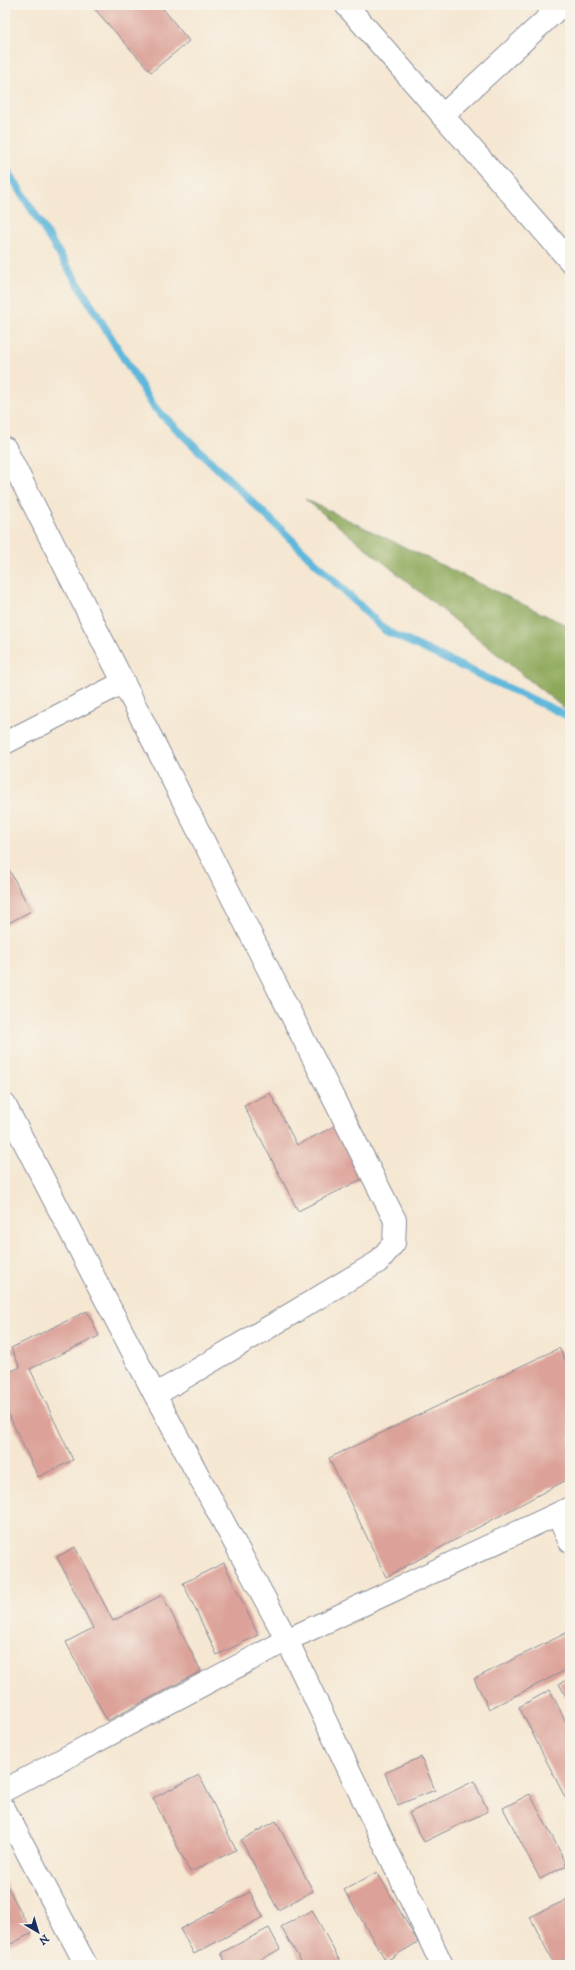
<svg xmlns="http://www.w3.org/2000/svg" width="575" height="1970" viewBox="0 0 575 1970" font-family="'IM FELL DW Pica',serif">
	<style>
		.forest { fill: #8da85a; stroke: #546c5c }
		.lines { fill: none; stroke-linecap: round; stroke-linejoin: round }
		.stream { stroke: #5eb7db; stroke-width: 8 }
		.building { fill: #dca299 }
		.minor-casing { stroke: #888b98; stroke-width: 24 }
		.minor { stroke: #fff; stroke-width: 22 }
	</style>
	<rect width="100%" height="100%" fill="#f7f3e8"/>
	<filter id="ink" filterUnits="userSpaceOnUse"><feTurbulence type="fractalNoise" baseFrequency=".025" numOctaves="2"/><feDisplacementMap in="SourceGraphic" scale="8" xChannelSelector="R" yChannelSelector="G"/><feConvolveMatrix kernelMatrix="1 2 1 2 8 2 1 2 1" color-interpolation-filters="sRGB"/></filter>
	<filter id="wash" filterUnits="userSpaceOnUse"><feTurbulence type="fractalNoise" baseFrequency=".012" numOctaves="4" result="noise"/><feDisplacementMap in="SourceGraphic" scale="16" xChannelSelector="R" yChannelSelector="G"/><feGaussianBlur stdDeviation="0.9" result="paint"/><feColorMatrix in="noise" values="0 0 0 0 0 0 0 0 0 0 0 0 0 0 0 0 0 1.4 0 .05"/><feComposite in="paint" operator="in"/></filter>
	<g filter="url(#wash)">
		<rect width="100%" height="100%" fill="#f5e7d2"/>
		<path class="forest" d="M305,499l265,128v86z"/>
		<g class="lines">
			<path class="stream" d="M5,166l149,241 232,224 184,86"/>
		</g>
		<g id="blocks">
			<path class="building" d="M91,5h69l29,36 -38,31z
				M5,862l26,49 -26,14z
				M270,1093l27,52 38,-19 27,53 -64,32 -54,-105z
				M87,1311l12,25 -69,33 43,91 -35,17 -33,-70v-33l15,-7 -9,-19z
				M559,1348l11,22v108l-184,99 -57,-119z
				M75,1547l38,74 49,-26 39,76 -94,50 -41,-79 27,-14 -36,-71z
				M224,1563l34,72 -41,20 -34,-72z
				M570,1631v37l-81,41 -15,-30z
				M570,1678v26l-11,-20z
				M550,1690l20,40v77l-51,-100z
				M421,1757l14,33 -37,15 -13,-32z
				M199,1775l37,75 -46,22 -37,-74z
				M474,1781l14,30 -64,31 -15,-29z
				M530,1794l37,71 -27,14 -37,-71z
				M276,1821l37,70 -35,19 -37,-70z
				M377,1872l41,70 -32,19 -42,-71z
				M5,1882l27,51 -27,14z
				M250,1892l13,25 -69,37 -14,-25z
				M570,1898v58l-16,8 -24,-47z
				M312,1910l30,55h-39l-22,-38z
				M269,1928l11,21 -29,16h-24l-6,-12z"/>
		</g>
	</g>
	<g filter="url(#ink)">
		<use href="#blocks" fill-opacity="0" stroke="#888b98" stroke-width="1"/>
		<g class="lines">
			<defs>
				<path id="minor" d="M346,5l224,256
					M442,116l120,-111
					M5,448l390,772 -1,23 -16,19 -223,133
					M5,743l119,-61
					M5,1105l150,290 132,245 155,325
					M557,1514l13,28
					M5,1790l282,-150 283,-132
					M5,1810l81,155"/>
			</defs>
			<use href="#minor" class="minor-casing"/>
			<use href="#minor" class="minor"/>
		</g>
	</g>
	<rect width="575" height="1970" fill="none" stroke="#f7f3e8" stroke-width="20"/>
	<g transform="translate(38 1932) rotate(142)" stroke="#f7f3e8" stroke-width="3" paint-order="stroke">
	<path d="M0-3L7 15L0 10L-7 15Z" fill="#1b2f5e"/>
	<text y="-6" font-size="11" font-weight="bold" text-anchor="middle" fill="#1b2f5e">N</text>
	</g>
</svg>
